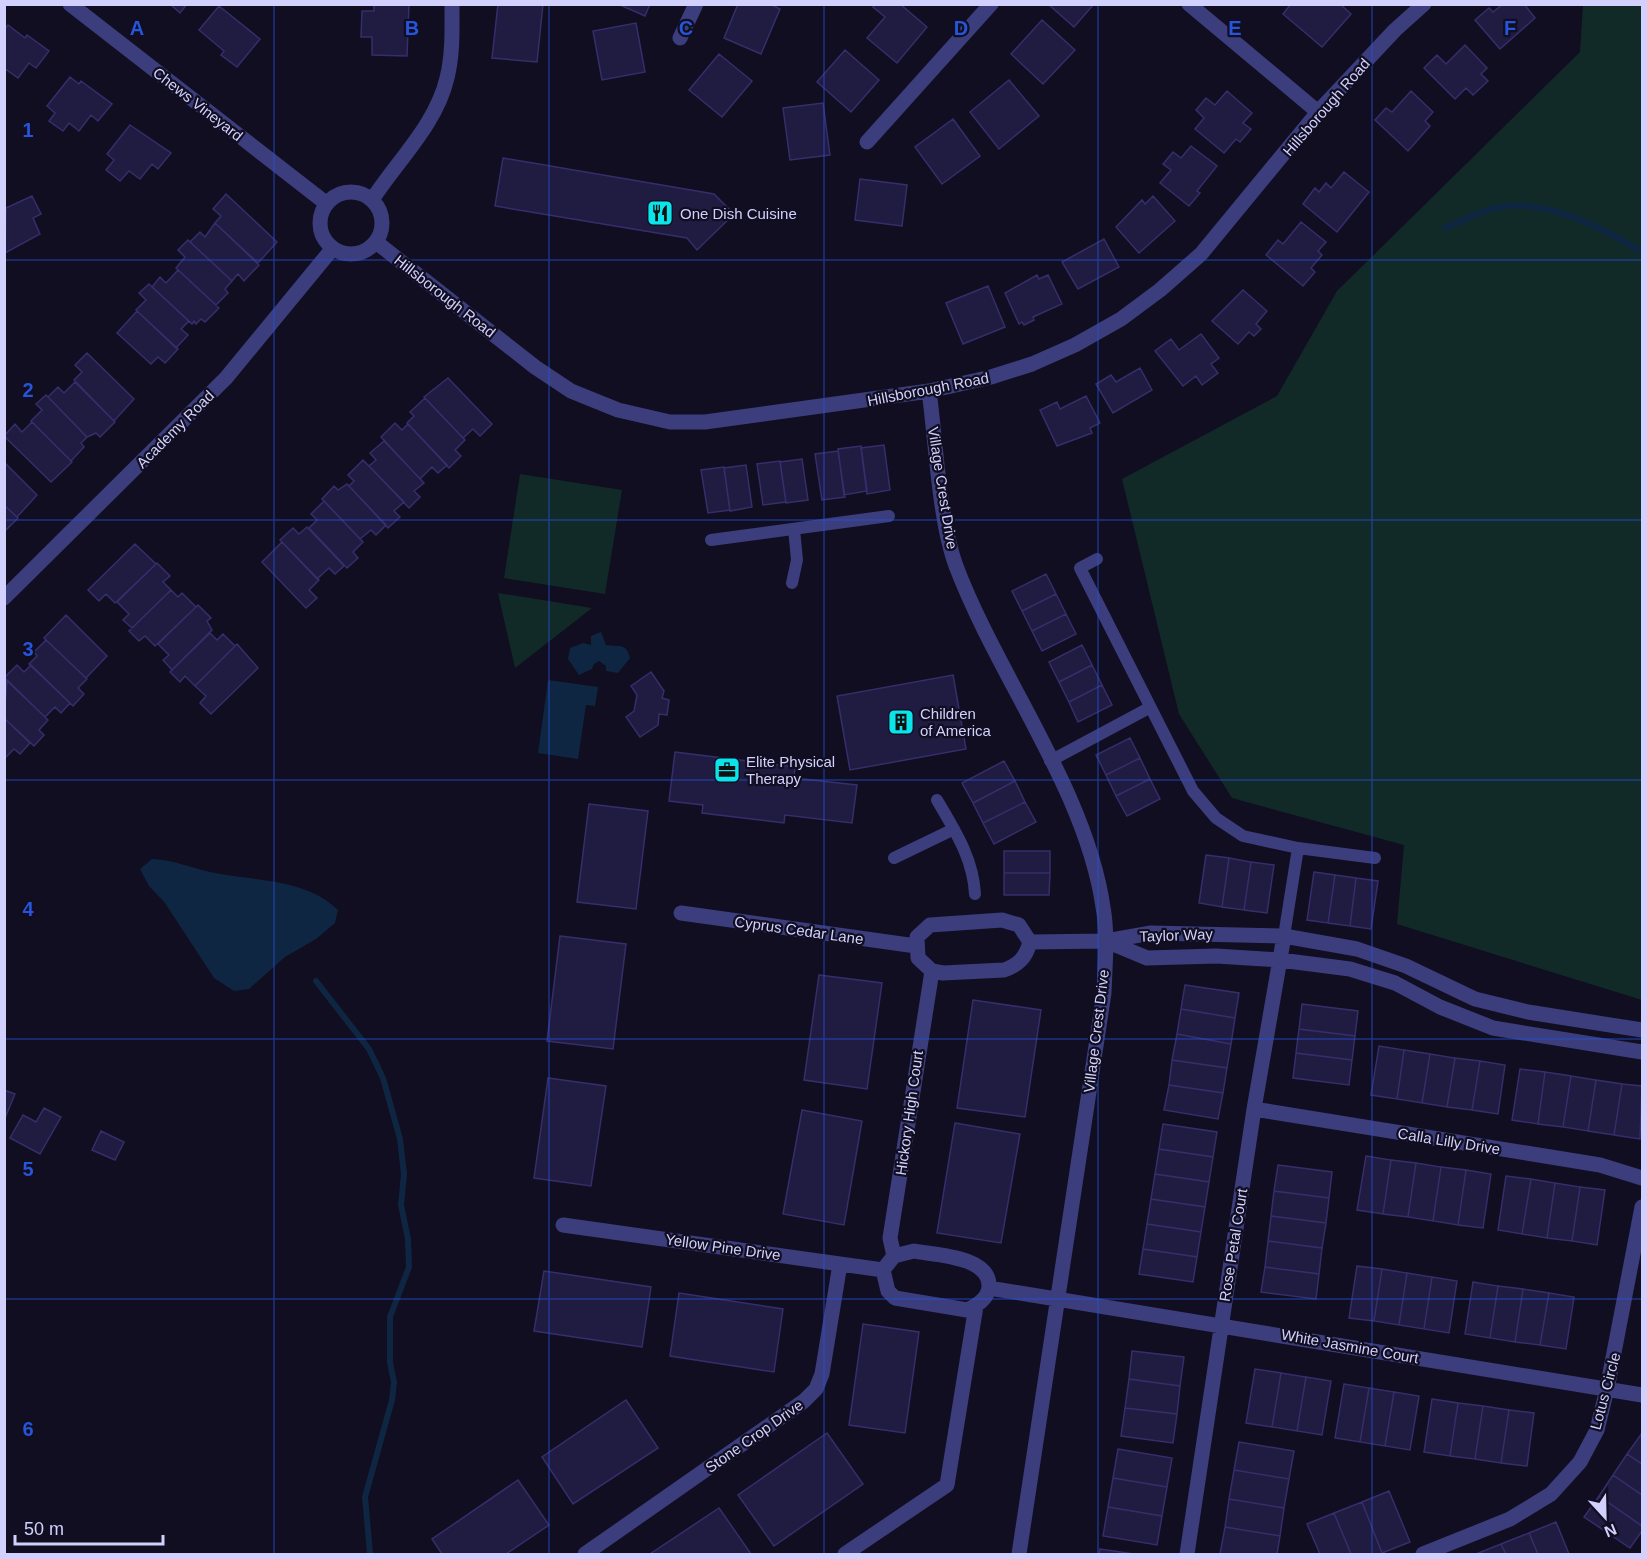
<svg xmlns="http://www.w3.org/2000/svg" width="1647" height="1559" viewBox="0 0 1647 1559" font-family="Helvetica,sans-serif">
	<style>
		.green { fill: #112a27 }
		.water { fill: #0f2643 }
		.lines { fill: none; stroke-linecap: round; stroke-linejoin: round }
		.stream { stroke: #0f2643; stroke-width: 6 }
		.building { fill: #201b40; stroke: #362e6b; stroke-width: 1.5 }
		.lane { stroke: #3b3d7d; stroke-width: 12 }
		.street { stroke: #3b3d7d; stroke-width: 15 }
		.grid { fill: none; stroke: #2654da; stroke-width: 1.5; stroke-opacity: 0.55 }
		.labels { text-anchor: middle; dominant-baseline: central; stroke-width: 4.5; stroke-linejoin: round; paint-order: stroke }
		.street-label { font-size: 15px; fill: #d2d0fd; stroke: #100e20 }
		.poi-label { font-size: 15px; fill: #d2d0fd; stroke: #100e20; text-anchor: start }
		.grid-label { font-size: 20px; text-anchor: middle; font-weight: bold; fill: #2654da; stroke: #100e20; stroke-width: 4.5; stroke-linejoin: round; paint-order: stroke }
	</style>
	<rect width="100%" height="100%" fill="#100e20"/>
	<path class="green" d="M1583,5h59v995l-245,-76 7,-79 -172,-47 -53,-84 -57,-235 155,-83 60,-105 243,-239z
		M520,474l102,16 -17,104 -101,-16z
		M498,593l94,15 -77,60z"/>
	<path class="water" d="M601,632l5,13c13,2 20,-3 24,13l-12,15 -12,-2v-5l-7,-5 -5,3 -2,5 -13,6 -11,-16 2,-11 13,-5 8,2v-9z
		M548,680l50,7 -3,19 -9,-1 -8,54 -40,-6z
		M152,859c24,1 41,10 63,14 41,8 92,6 123,37l-3,13 -19,16 -31,18 -36,32 -15,2 -20,-13 -49,-75 -16,-17 -9,-17z"/>
	<g class="lines">
		<path class="stream" d="M1445,228c18,-7 42,-21 62,-22 46,-4 97,23 135,46
			M316,981l53,68 14,29 17,61 4,35 -3,31 7,34 1,28 -19,50v46l4,19 -2,18 -27,97 5,57"/>
	</g>
	<path class="building" d="M170,4h17l-7,9z
		M374,4h35l-2,52 -35,-1v-18h-11l1,-26h12z
		M498,4h45l-6,58 -45,-4z
		M618,4h32l-5,12z
		M738,4h32l10,5 -19,45 -37,-16z
		M875,4h25l27,23 -30,36 -30,-25 18,-21 -12,-10z
		M1048,4h46l-20,23z
		M1291,4h49l11,10 -29,33 -39,-33z
		M1503,4h21l11,14 -35,31 -25,-29 14,-12 4,4z
		M219,6l41,33 -23,28 -16,-12 3,-4 -25,-21z
		M1042,20l33,30 -32,34 -32,-30z
		M636,23l9,49 -43,8 -9,-49z
		M8,25l17,13 2,-3 22,16 -13,17 -7,-5 -11,15 -14,-10v-38z
		M1465,45l22,23 -6,6 7,7 -15,14 -7,-7 -11,11 -31,-31 13,-13 9,9z
		M845,50l34,30 -28,32 -34,-30z
		M719,54l33,27 -30,36 -33,-27z
		M70,77l9,7 2,-3 31,23 -14,17 -7,-6 -12,16 -10,-8 -6,8 -14,-10 6,-8 -8,-7z
		M1009,80l30,36 -40,33 -29,-37z
		M1227,91l25,22 -9,10 8,6 -11,13 -4,-3 -12,14 -29,-24 9,-11 -8,-8 10,-12 9,7z
		M1411,91l22,21 -8,9 5,5 -22,25 -33,-31 11,-12 6,4z
		M823,103l7,52 -40,5 -7,-52z
		M953,119l27,37 -38,28 -27,-37z
		M130,125l41,28 -13,16 -6,-5 -12,15 -11,-8 -9,10 -14,-11 8,-10 -7,-6z
		M1191,146l26,20 -20,25 3,2 -11,13 -29,-23 11,-13 -8,-6 10,-12 8,6z
		M503,158l211,36 20,20 -37,36 -10,-12 -192,-32z
		M1344,172l25,20 -32,40 -34,-28 12,-16 4,4 7,-9 5,5z
		M860,179l47,6 -5,41 -47,-6z
		M226,194l51,48 -19,21 -43,-40 6,-7 -8,-7z
		M32,196l9,18 -8,4 7,16 -35,19 1,-45z
		M1153,196l22,25 -36,32 -23,-26 26,-27 3,4z
		M1301,222l25,20 -8,9 4,4 -11,13 4,4 -12,14 -37,-31 12,-15 5,4z
		M215,223l44,42 -15,16 -6,-7 -6,7 -42,-39 10,-10 5,5z
		M1104,239l15,28 -41,22 -16,-27z
		M188,240l44,41 -7,8 3,4 -12,12 -40,-37 9,-11 -7,-7z
		M178,270l41,38 -14,14 -4,-3 -5,5 -2,-3 -2,3 -40,-37 8,-10 6,6z
		M1037,275l2,4 9,-4 14,29 -29,13 1,3 -10,5 -2,-3 -3,2 -14,-31z
		M149,284l40,37 -8,8 7,6 -12,13 -40,-38 10,-10 -7,-7z
		M988,286l17,41 -42,17 -17,-41z
		M1243,290l24,21 -11,13 5,5 -7,7 -5,-4 -11,12 -26,-23z
		M137,311l41,38 -13,14 -7,-6 -7,7 -34,-31z
		M1201,334l18,24 -8,6 7,9 -16,12 -6,-9 -13,10 -28,-35 16,-12 8,11z
		M87,353l47,46 -20,22 -40,-41 8,-8 -7,-7z
		M1140,368l12,22 -39,23 -17,-29 15,-9 5,7z
		M448,378l44,46 -12,12 -7,-7 -10,9 -39,-41z
		M75,382l40,40 -15,15 -4,-4 -9,4 -39,-40 10,-10 6,6z
		M46,395l41,42 -6,6 3,4 -13,14 -40,-40 11,-11 -6,-6z
		M1086,396l14,27 -10,5 2,5 -35,13 -17,-36 17,-8 3,7z
		M425,398l40,42 -10,10 6,6 -12,12 -42,-45 7,-7 -4,-4z
		M32,422l40,40 -21,20 -47,-46 11,-12 7,8z
		M395,423l7,7 6,-6 39,41 -9,8 -6,-6 -12,12 -39,-42z
		M384,441l40,42 -10,8 6,6 -11,11 -40,-42 7,-6 -6,-7z
		M884,445l6,45 -23,4 -6,-46z
		M861,446l6,45 -23,4 -6,-46z
		M838,451l7,46 -23,3 -7,-46z
		M802,459l6,41 -22,3 -6,-41z
		M363,460l41,42 -10,9 6,6 -12,11 -39,-42 5,-5 -6,-6z
		M780,461l6,41 -23,3 -6,-41z
		M4,462l33,33 -20,22 -13,-12z
		M746,465l6,42 -22,4 -6,-43z
		M724,467l6,43 -22,3 -7,-43z
		M347,484l39,41 -10,10 -5,-5 -11,9 -38,-40 12,-13 4,4z
		M324,501l39,41 -10,10 5,6 -11,10 -38,-40 8,-8 -6,-6z
		M4,505l14,13 -13,13h-1z
		M307,527l37,39 -9,8 -6,-6 -12,11 -37,-39 13,-12 6,6z
		M282,542l37,38 -10,10 8,8 -11,10 -44,-46z
		M135,544l21,20 -41,39 -9,-9 -7,7 -11,-11z
		M157,563l13,13 -7,6 8,8 -39,38 -9,-8 6,-6 -12,-12z
		M1046,574l10,20 -34,17 -10,-20z
		M171,590l7,7 4,-4 14,14 -41,39 -10,-10 -6,5 -10,-10z
		M1056,594l10,20 -34,17 -10,-20z
		M198,605l13,13 -4,3 5,9 -40,40 -9,-10 6,-5 -11,-11z
		M1066,614l10,20 -34,17 -10,-20z
		M66,615l41,41 -21,22 -42,-40z
		M210,633l7,7 6,-6 12,12 -40,40 -10,-10 -5,6 -10,-10z
		M46,640l41,39 -9,9 6,6 -11,12 -44,-42 8,-8 -3,-4z
		M237,644l21,24 -47,46 -11,-11 6,-7 -11,-10z
		M1082,645l10,20 -33,17 -10,-20z
		M17,665l7,7 7,-7 39,38 -9,10 -6,-6 -10,10 -41,-39z
		M1092,665l10,20 -33,17 -10,-20z
		M651,672l13,19 -2,7 7,2 -2,15 -8,-1 -1,11 -18,12 -14,-20 8,-6 3,-16 -6,-9z
		M953,675l13,74 -116,21 -13,-74z
		M7,680l41,40 -9,10 5,5 -10,11 -30,-28z
		M1102,685l10,20 -34,17 -9,-20z
		M4,718l26,25 -10,11 -6,-5 -10,10z
		M1130,738l10,20 -34,17 -10,-20z
		M675,752l120,15 -1,11 63,7 -5,38 -67,-8 -1,8 -82,-10 1,-8 -34,-4z
		M1140,758l10,21 -34,17 -10,-21z
		M1004,761l11,20 -42,22 -11,-20z
		M1150,779l10,20 -33,17 -11,-20z
		M1015,781l10,21 -42,21 -10,-20z
		M1025,802l11,20 -42,22 -11,-21z
		M589,804l59,7 -12,98 -59,-7z
		M1004,851h46v22h-46z
		M1206,855l23,3 -7,49 -23,-4z
		M1229,858l22,4 -7,48 -22,-3z
		M1251,862l23,3 -7,48 -23,-3z
		M1314,872l21,3 -7,48 -21,-3z
		M1004,873h46l-1,22h-45z
		M1335,875l21,3 -6,48 -22,-3z
		M1356,878l22,3 -7,48 -21,-3z
		M560,936l66,8 -13,105 -66,-8z
		M819,975l63,8 -15,106 -63,-9z
		M1185,985l54,8 -4,25 -54,-9z
		M973,1000l68,10 -16,107 -68,-9z
		M1302,1004l56,7 -3,25 -56,-7z
		M1181,1009l54,9 -4,26 -54,-10z
		M1299,1029l56,7 -3,24 -56,-7z
		M1177,1034l54,10 -4,24 -55,-8z
		M1379,1046l25,4 -7,49 -26,-4z
		M1404,1050l26,4 -8,49 -25,-4z
		M1296,1053l56,7 -3,25 -56,-7z
		M1430,1054l25,4 -8,49 -25,-4z
		M1455,1058l25,3 -8,49 -25,-3z
		M1172,1060l55,8 -4,25 -54,-8z
		M1480,1061l25,4 -7,49 -26,-4z
		M1520,1069l25,3 -7,52 -26,-4z
		M1545,1072l26,4 -8,51 -25,-3z
		M1571,1076l25,4 -8,51 -25,-4z
		M548,1078l58,8 -15,100 -57,-8z
		M1596,1080l26,4 -8,51 -26,-4z
		M1622,1084l20,2 -2,53 -26,-4z
		M1169,1085l54,8 -5,26 -54,-9z
		M4,1090l11,4 -10,24h-1z
		M44,1108l17,9 -21,37 -30,-16 13,-23 13,7z
		M802,1110l60,11 -18,104 -61,-11z
		M955,1123l65,11 -19,109 -64,-10z
		M1163,1124l54,8 -4,25 -54,-8z
		M101,1131l23,11 -9,18 -23,-10z
		M1159,1149l54,8 -4,25 -54,-8z
		M1366,1156l25,4 -8,54 -26,-4z
		M1391,1160l25,3 -8,54 -25,-3z
		M1416,1163l25,4 -8,54 -25,-4z
		M1278,1165l54,7 -3,26 -55,-7z
		M1441,1167l25,3 -8,55 -25,-4z
		M1466,1170l25,4 -8,54 -25,-3z
		M1155,1174l54,8 -4,25 -54,-8z
		M1506,1176l25,3 -9,55 -24,-4z
		M1531,1179l24,4 -8,55 -25,-4z
		M1555,1183l25,4 -8,54 -25,-3z
		M1580,1187l25,3 -8,55 -25,-4z
		M1274,1191l55,7 -3,25 -55,-7z
		M1151,1199l54,8 -4,25 -54,-8z
		M1271,1216l55,7 -4,25 -54,-7z
		M1147,1224l54,8 -4,25 -54,-8z
		M1268,1241l54,7 -3,26 -54,-7z
		M1143,1249l54,8 -4,25 -54,-8z
		M1357,1266l25,3 -8,52 -25,-3z
		M1265,1267l54,7 -3,25 -55,-7z
		M1382,1269l25,4 -8,52 -25,-4z
		M544,1271l107,16 -9,60 -108,-16z
		M1407,1273l25,4 -8,52 -25,-4z
		M1432,1277l25,4 -8,52 -25,-4z
		M1473,1282l25,4 -8,52 -25,-4z
		M1498,1286l25,3 -8,53 -25,-4z
		M1523,1289l26,4 -9,52 -25,-3z
		M679,1293l104,16 -9,63 -104,-16z
		M1549,1293l25,4 -8,52 -26,-4z
		M863,1324l56,8 -14,101 -56,-8z
		M1132,1351l52,6 -4,29 -51,-7z
		M1255,1369l26,4 -9,54 -26,-4z
		M1281,1373l25,4 -9,54 -25,-4z
		M1306,1377l25,4 -9,54 -25,-4z
		M1129,1379l51,7 -3,28 -52,-6z
		M1344,1384l25,4 -9,54 -25,-4z
		M1369,1388l25,4 -9,54 -25,-4z
		M1394,1392l25,4 -9,54 -25,-4z
		M1432,1399l26,4 -8,53 -26,-4z
		M626,1400l32,48 -85,56 -31,-47z
		M1458,1403l25,3 -8,53 -25,-3z
		M1483,1406l26,4 -8,53 -26,-4z
		M1125,1408l52,6 -4,29 -52,-7z
		M1509,1410l25,3 -7,53 -26,-3z
		M827,1433l36,51 -89,62 -36,-51z
		M1642,1433v31l-15,-10z
		M1239,1442l55,9 -5,28 -55,-9z
		M1118,1449l54,9 -5,29 -54,-9z
		M1627,1454l15,10v31l-29,-20z
		M1234,1470l55,9 -5,29 -55,-9z
		M1613,1475l29,20v31l-43,-30z
		M1113,1478l54,9 -5,29 -54,-9z
		M518,1480l31,45 -43,29h-64l-10,-15z
		M1389,1491l21,51 -28,11 -20,-51z
		M1599,1496l43,30v5l-12,17 -46,-31z
		M1229,1499l55,9 -4,28 -55,-9z
		M1362,1502l20,51 -2,1h-29l-17,-41z
		M1108,1507l54,9 -5,29 -54,-9z
		M719,1508l32,46h-101z
		M1334,1513l17,41h-31l-13,-30z
		M1556,1522l13,32h-31l-9,-21z
		M1225,1527l55,9 -3,18h-57z
		M1529,1533l9,21h-32l-5,-10z
		M1501,1544l5,10h-30z
		M1100,1549l34,5h-35z"/>
	<g class="lines">
		<path class="lane" d="M711,540l178,-24
			M1097,559l-17,9 113,223 23,27 27,18 55,12 77,10
			M792,583l5,-23 -3,-31
			M1050,761l99,-53
			M937,800c18,31 36,58 38,94
			M894,858l60,-29
			M1284,936l14,-88"/>
		<path class="street" d="M70,4l257,200
			M1189,4l129,108
			M680,38l16,-34
			M867,142l124,-138
			M320 223a31 31 0 1 1 62 0a31 31 0 1 1-62 0Z
			M372,200c25,-39 64,-75 75,-122 6,-24 5,-49 5,-74
			M376,242l159,125 36,24 47,19 52,12h35l224,-31 62,-14 41,-13 43,-19 46,-26 39,-29 41,-36 117,-142 77,-82 29,-26
			M929,391c7,51 10,129 27,175 42,111 130,224 147,341 5,28 2,57 1,86l-85,561
			M4,598l222,-220 107,-130
			M681,913l235,33
			M1002,920l17,5 11,17c-4,15 -11,23 -26,28l-61,3 -11,-2 -14,-13 -1,-21 13,-12z
			M1106,941l41,17 69,-2 64,4 70,9 45,14 45,24 53,21 149,24
			M1030,942l76,-1 45,-8 133,3 73,13 49,17 69,33 53,13 114,18
			M1254,1109l346,56 42,13
			M563,1225l320,45
			M914,1251c20,4 77,5 75,36 -1,12 -13,19 -22,23l-72,-12 -7,-7 -5,-21 11,-14z
			M894,1256l-4,-18 42,-267
			M989,1288l653,107
			M585,1554l219,-153 12,-12 6,-15 18,-110
			M845,1554l102,-69 29,-179
			M1187,1554l67,-445 30,-173
			M1423,1554l87,-35 41,-25 29,-32 17,-32 10,-41 35,-182"/>
	</g>
	<path class="grid" d="M274,4v1550M549,4v1550M824,4v1550M1098,4v1550M1372,4v1550M4,260h1638M4,520h1638M4,780h1638M4,1039h1638M4,1299h1638"/>
	<defs>
		<symbol id="restaurant-square" viewBox="-11 -11 22 22"><rect x="-9" y="-9" width="18" height="18" rx="4" fill="#0ce4ec" stroke="#100e20"/><path d="M-5-6h1v4h1v-4h1v4h1v-4h1v5L-1.5 .5V6h-2V.5L-5-1ZM5-6V6H3V1.5H1.5Q1.5-4 5-6Z" fill="#111"/></symbol>
		<symbol id="building-square" viewBox="-11 -11 22 22"><rect x="-9" y="-9" width="18" height="18" rx="4" fill="#0ce4ec" stroke="#100e20"/><path d="M-4-6H4V6H1V3H-1V6H-4ZM-2.5-4.3h1.7v1.8h-1.7ZM.8-4.3h1.7v1.8H.8ZM-2.5-1h1.7V.8h-1.7ZM.8-1h1.7V.8H.8Z" fill="#111"/></symbol>
		<symbol id="office-square" viewBox="-11 -11 22 22"><rect x="-9" y="-9" width="18" height="18" rx="4" fill="#0ce4ec" stroke="#100e20"/><path d="M-6-3h4V-5.5h4V-3h4V5H-6ZM-1-4.5V-3h2v-1.5ZM-6 0V1H6V0Z" fill="#111"/></symbol>
	</defs>
	<g fill-rule="evenodd">
		<use href="#restaurant-square" x="645" y="198" width="30" height="30"/>
		<use href="#building-square" x="886" y="707" width="30" height="30"/>
		<use href="#office-square" x="712" y="755" width="30" height="30"/>
	</g>
	<g class="labels">
		<g class="street-label">
			<text transform="translate(198 104) rotate(38)">Chews Vineyard</text>
			<text transform="translate(1326 107) rotate(-49)">Hillsborough Road</text>
			<text transform="translate(445 296) rotate(38)">Hillsborough Road</text>
			<text transform="translate(928 389) rotate(-11)">Hillsborough Road</text>
			<text transform="translate(175 429) rotate(-45)">Academy Road</text>
			<text transform="translate(943 488) rotate(81)">Village Crest Drive</text>
			<text transform="translate(799 930) rotate(8)">Cyprus Cedar Lane</text>
			<text transform="translate(1176 935) rotate(-2)">Taylor Way</text>
			<text transform="translate(1096 1031) rotate(-83)">Village Crest Drive</text>
			<text transform="translate(909 1113) rotate(-82)">Hickory High Court</text>
			<text transform="translate(1449 1141) rotate(9)">Calla Lilly Drive</text>
			<text transform="translate(1233 1245) rotate(-81)">Rose Petal Court</text>
			<text transform="translate(723 1247) rotate(8)">Yellow Pine Drive</text>
			<text transform="translate(1350 1346) rotate(10)">White Jasmine Court</text>
			<text transform="translate(1605 1391) rotate(-75)">Lotus Circle</text>
			<text transform="translate(754 1436) rotate(-35)">Stone Crop Drive</text>
		</g>
		<g class="poi-label">
			<text x="680" y="213">One Dish Cuisine</text>
			<text x="920" y="713">Children<tspan x="920" dy="17">of America</tspan></text>
			<text x="746" y="761">Elite Physical<tspan x="746" dy="17">Therapy</tspan></text>
		</g>
	</g>
	<g class="grid-label">
		<text x="137" y="35">A</text>
		<text x="412" y="35">B</text>
		<text x="686" y="35">C</text>
		<text x="961" y="35">D</text>
		<text x="1235" y="35">E</text>
		<text x="1510" y="35">F</text>
		<text x="28" y="137">1</text>
		<text x="28" y="397">2</text>
		<text x="28" y="656">3</text>
		<text x="28" y="916">4</text>
		<text x="28" y="1176">5</text>
		<text x="28" y="1436">6</text>
	</g>
	<rect width="1647" height="1559" fill="none" stroke="#d2d0fd" stroke-width="12"/>
	<g transform="translate(1605 1517) rotate(158)" stroke="#100e20" stroke-width="4.5" paint-order="stroke">
	<path d="M0-4.5L10 22L0 15L-10 22Z" fill="#d2d0fd"/>
	<text y="-9" font-size="16" font-weight="bold" text-anchor="middle" fill="#d2d0fd">N</text>
	</g>
	<path d="M15 1535v9h148v-9" fill="none" stroke="#d2d0fd" stroke-width="3"/>
	<text x="24" y="1535" font-size="18" fill="#d2d0fd" stroke="#100e20" stroke-width="4.5" paint-order="stroke">50 m</text>
</svg>
